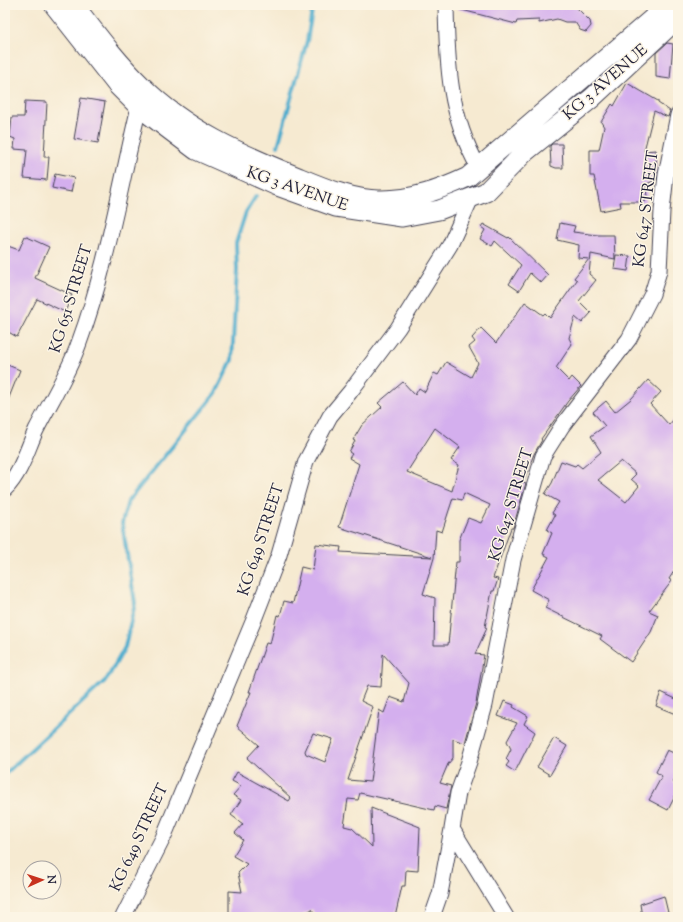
<svg xmlns="http://www.w3.org/2000/svg" width="683" height="922" viewBox="0 0 683 922" font-family="'Sorts Mill Goudy',serif">
	<style>
		.lines { fill: none; stroke-linecap: round; stroke-linejoin: round }
		.stream { stroke: #50adce; stroke-width: 4 }
		.building { fill: #d4afee; fill-rule: evenodd }
		.minor-casing { stroke: #424052; stroke-width: 17 }
		.major-casing { stroke: #424052; stroke-width: 21 }
		.minor { stroke: #fff; stroke-width: 15 }
		.major { stroke: #fff; stroke-width: 19 }
		.labels { text-anchor: middle; dominant-baseline: central; stroke-width: 3; stroke-linejoin: round; paint-order: stroke }
		.street-label { font-size: 16px; fill: #22223b; stroke: #fcf5e5 }
	</style>
	<rect width="100%" height="100%" fill="#fcf5e5"/>
	<filter id="ink" filterUnits="userSpaceOnUse"><feTurbulence type="fractalNoise" baseFrequency=".025" numOctaves="2"/><feDisplacementMap in="SourceGraphic" scale="8" xChannelSelector="R" yChannelSelector="G"/><feConvolveMatrix kernelMatrix="1 2 1 2 8 2 1 2 1" color-interpolation-filters="sRGB"/></filter>
	<filter id="wash" filterUnits="userSpaceOnUse"><feTurbulence type="fractalNoise" baseFrequency=".012" numOctaves="4" result="noise"/><feDisplacementMap in="SourceGraphic" scale="16" xChannelSelector="R" yChannelSelector="G"/><feGaussianBlur stdDeviation="0.9" result="paint"/><feColorMatrix in="noise" values="0 0 0 0 0 0 0 0 0 0 0 0 0 0 0 0 0 1.4 0 .05"/><feComposite in="paint" operator="in"/></filter>
	<g filter="url(#wash)">
		<rect width="100%" height="100%" fill="#f6ead1"/>
		<g class="lines">
			<path class="stream" d="M278,146l29,-105 6,-36
				M5,774l102,-95 18,-32 10,-44 -13,-80 6,-22 88,-108 16,-33 5,-90 -1,-27 10,-31 10,-16"/>
		</g>
		<g id="blocks">
			<path class="building" d="M458,5h116l16,16 1,5 -5,6 -6,-2 -5,-8h-10l-8,-3 -18,4v-3l-22,1 -1,3 -58,-15z
				M667,43l6,1 -3,35 -14,-2v-24z
				M627,83l31,18v2l12,8 -2,6 -14,-6 -10,40 12,-1 1,29 -12,6 2,11 -2,6h-25l1,5 -20,4 -7,-35h-4v-26h9l5,-23 -3,-5 11,-18 2,2z
				M81,98l24,4 -7,41 -24,-4z
				M25,101l22,1 -3,55h5l-2,23 -23,-2 3,-28 -13,-1 1,-10 -5,-2 2,-20h12z
				M552,144h10l1,24h-7l-5,-2 -1,-20z
				M55,174l19,4 -3,14 -19,-4z
				M560,223l15,3 -2,6 25,3h16l1,24 -24,-5 -2,20 7,6 -17,21 12,12 -9,10 -7,-6 -6,21 3,6 -16,24 13,13 3,-4 9,9 -13,15 -27,38 1,1 -8,14 -11,28 3,1 -13,45h-2l-18,50 5,1 -4,12h-2l-7,36 2,1 -12,26 9,1 -8,48 -11,40 -12,-4v19l-5,6 -8,19 11,3 -5,23 -11,-3 -1,4 -74,-17 -2,7 -10,-1 -4,27 8,2 20,19 -1,-39 49,19 -2,44 -12,-1 -1,16h-3l-7,31h-79l-4,-8 -12,8h-71v-26l13,1 -4,-19 9,-9 -14,-8 10,-16 -8,-7 8,-9 -12,-9 10,-15 -8,-5 8,-9 -9,-5 5,-9 52,29 2,-3 -44,-40 12,-13 -22,-19 14,-34h-2l17,-49 4,1 7,-29 3,1 4,-15 9,2 8,-36 12,3 3,-26 25,3 -1,5 92,5 -93,-30 20,-63 -10,-6 3,-4 -3,-2 6,-11 -2,-1 9,-15 20,-18 -4,-4 25,-21 12,13 4,-7 6,4 9,-19 4,2 8,-13 25,15 7,-14 -9,-16 6,-5 -3,-4 9,-10 15,15 29,-41 18,13 2,-2 5,5 27,-38 -3,-2 15,-19 -11,-1 1,-13 -22,-5zM435,428l25,19 -9,13 8,5 -7,26 -45,-19zM464,493l26,12 -9,18 -13,-5 -9,22v22h-3l-8,83h-14l1,-47 -12,-4 11,-36 2,-28 6,2 11,-34 9,2zM383,654l26,29 -5,19 -14,-5 -6,16 -5,-3 -9,72 -22,-2 25,-73 -12,-6 6,-15 14,1zM313,733l20,6 -8,23 -19,-8 -1,-3z
				M483,224l25,14 1,-1 39,38 -7,8 -11,-10 -11,18 -10,-7 12,-19 -26,-24 -3,5 -12,-7 5,-9 -4,-3z
				M25,236l24,11 -14,31 37,17 -7,17 -28,-13 -20,38 -12,-7v-85l14,5z
				M616,255l14,1 -2,15 -14,-2z
				M5,364l15,6 -14,35h-1z
				M648,380l13,12 -11,12 19,21 9,-11v45l-4,4 4,4v98l-9,14 3,2 -23,30 9,4 -7,17 -20,30 -31,-23 2,-3 -57,-28 4,-8 -18,-10 18,-33 -6,-3 9,-21 -5,-3 8,-15 -3,-2 7,-11 -14,-8 7,-11 9,-22 14,5 2,-2 5,4 19,-16 -10,-16 14,-10 -12,-14 13,-11 9,11 16,-13zM621,461l15,13 -5,5 8,7 -13,16 -28,-22z
				M661,692l17,8v15l-22,-9z
				M504,701l10,4 -1,2 15,9 -4,8 11,8 -20,40 -9,-6 3,-4 -3,-3 5,-10 -4,-8 10,-18 -19,-7z
				M554,738l13,8 -17,29 -13,-8z
				M667,750l11,5v18l-5,9 5,3v5l-10,20 -19,-10 13,-24 -6,-4z
				M664,896l5,21h-27l-2,-13z"/>
		</g>
	</g>
	<g filter="url(#ink)">
		<use href="#blocks" fill-opacity="0" stroke="#424052" stroke-width="1"/>
		<g class="lines">
			<defs>
				<path id="minor" d="M446,5c1,59 3,111 33,163
					M5,489c16,-16 22,-39 31,-59 15,-29 32,-56 43,-87 28,-76 41,-157 60,-236
					M123,917l40,-79 90,-216 26,-67 27,-94 24,-45 20,-24 48,-64 52,-83 22,-49
					M432,917l8,-23 12,-65
					M506,917l-54,-88 6,-36 11,-31 16,-57 28,-145 30,-104 19,-30 67,-87 23,-45 7,-23 3,-60 4,-36 12,-60"/>
				<path id="major" d="M54,5l63,80 22,22 57,43 79,35 61,22 66,10 37,-7 47,-18 39,-40 67,-54 86,-80
					M74,5c21,27 43,57 68,81 44,44 99,68 156,91 24,10 57,24 84,23 31,0 58,-10 86,-23l200,-172"/>
			</defs>
			<use href="#minor" class="minor-casing"/>
			<use href="#major" class="major-casing"/>
			<use href="#minor" class="minor"/>
			<use href="#major" class="major"/>
		</g>
	</g>
	<g class="labels">
		<g class="street-label">
			<text transform="translate(606 83) rotate(-41)">KG 3 AVENUE</text>
			<text transform="translate(297 190) rotate(19)">KG 3 AVENUE</text>
			<text transform="translate(647 209) rotate(-83)">KG 647 STREET</text>
			<text transform="translate(72 299) rotate(-73)">KG 651 STREET</text>
			<text transform="translate(512 505) rotate(-73)">KG 647 STREET</text>
			<text transform="translate(262 540) rotate(-72)">KG 649 STREET</text>
			<text transform="translate(140 838) rotate(-65)">KG 649 STREET</text>
		</g>
	</g>
	<rect width="683" height="922" fill="none" stroke="#fcf5e5" stroke-width="20"/>
	<g transform="translate(42 880) rotate(87)"><circle r="19" fill="#fcf5e5" stroke="#a5a1a1"/>
	<path d="M0-3L7 15L0 10L-7 15Z" fill="#c8321e"/>
	<text y="-6" font-size="11" font-weight="bold" text-anchor="middle" fill="#22223b">N</text>
	</g>
</svg>
